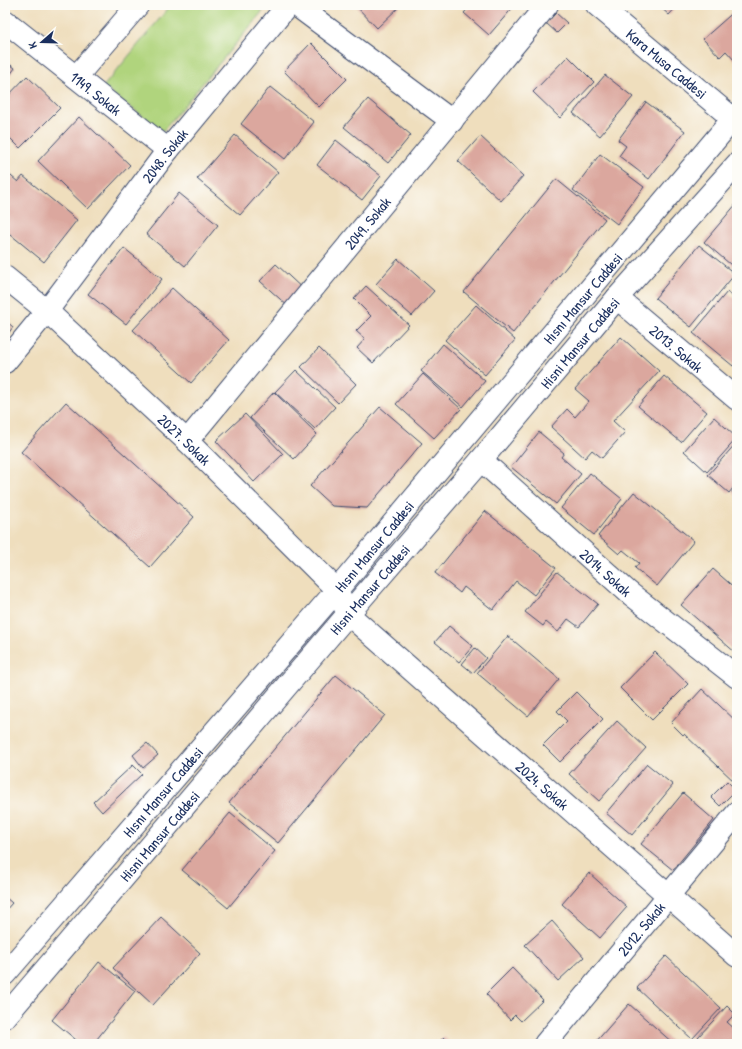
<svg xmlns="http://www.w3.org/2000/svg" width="742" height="1049" viewBox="0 0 742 1049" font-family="'Patrick Hand',sans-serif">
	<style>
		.green { fill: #b0d47d; stroke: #66826e }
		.building { fill: #dba79e }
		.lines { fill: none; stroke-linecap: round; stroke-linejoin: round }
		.minor-casing { stroke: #3b496c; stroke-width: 24 }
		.major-casing { stroke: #3b496c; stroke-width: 24 }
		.minor { stroke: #fff; stroke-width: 22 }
		.major { stroke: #fff; stroke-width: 22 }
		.labels { text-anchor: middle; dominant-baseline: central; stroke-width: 3; stroke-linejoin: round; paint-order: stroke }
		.street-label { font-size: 15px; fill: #1b2f5e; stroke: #fdfcf7 }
	</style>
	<rect width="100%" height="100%" fill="#fdfcf7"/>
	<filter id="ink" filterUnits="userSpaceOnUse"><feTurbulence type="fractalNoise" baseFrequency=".025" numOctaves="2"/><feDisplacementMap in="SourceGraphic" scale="8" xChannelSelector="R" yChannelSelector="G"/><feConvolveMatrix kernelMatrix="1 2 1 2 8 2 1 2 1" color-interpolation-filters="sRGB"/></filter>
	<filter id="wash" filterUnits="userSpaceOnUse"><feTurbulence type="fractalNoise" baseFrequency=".012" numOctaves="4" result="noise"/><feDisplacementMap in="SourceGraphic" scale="16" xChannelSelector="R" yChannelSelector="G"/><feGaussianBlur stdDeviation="0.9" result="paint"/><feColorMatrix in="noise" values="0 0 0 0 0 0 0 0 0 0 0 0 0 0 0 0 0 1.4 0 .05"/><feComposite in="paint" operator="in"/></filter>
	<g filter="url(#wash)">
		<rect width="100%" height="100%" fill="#efdebd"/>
		<path class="green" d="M171,5l96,1 -104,125 -60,-44z"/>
		<g id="blocks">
			<path class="building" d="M355,5h46l-24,23z
				M471,5h44l-26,30 -25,-22z
				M658,5h20l-9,10z
				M737,9v52h-2l-9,-10 -6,6 -17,-18z
				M556,13l11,10 -10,10 -11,-10z
				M311,43l36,36 -28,28 -35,-36z
				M568,56l26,26 -34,36 -27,-26z
				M5,61l10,7 -10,14z
				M605,75l28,22 -33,39 -27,-23z
				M27,76l33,32 -40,40 -15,-15v-34z
				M270,87l44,35 -29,37 -44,-35z
				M368,99l43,36 -23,28 -44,-36z
				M646,102l39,29 -36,48 -30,-23 7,-10 -8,-6z
				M79,117l51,48 -42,44 -50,-48z
				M235,135l43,37 -38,43 -43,-36z
				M480,136l43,40 -22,25 -43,-40z
				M336,140l45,36 -19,24 -45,-35z
				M600,154l44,33 -27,37 -44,-34z
				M5,171l13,11 5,-6 54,44 -33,42 -39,-32z
				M556,179l49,40 -92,114 -49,-41z
				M179,193l39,32 -33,41 -39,-32z
				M737,203v67l-33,-28z
				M699,245l36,29 -44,53 -36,-29z
				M124,248l38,31 -36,45 -38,-30z
				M398,259l36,32 -22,25 -36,-32z
				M276,264l29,27 -15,17 -30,-27z
				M366,286l43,39 -36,38 -16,-15 8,-9 -9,-8 15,-15 -17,-17z
				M172,288l57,52 -38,43 -58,-53z
				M727,292l10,8v61l-4,5 -40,-33z
				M476,305l39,35 -30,35 -40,-35z
				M5,320l8,7 -8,11z
				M621,337l38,34 -46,50 12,11 -23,26 -10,-8 -7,8 -34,-31 16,-18 8,8 14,-16 -14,-12z
				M443,344l42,37 -22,26 -42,-36z
				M319,348l37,36 -18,19 -37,-36z
				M296,370l39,37 -20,22 -40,-37z
				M423,374l38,35 -27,29 -38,-34z
				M664,376l43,36 -26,30 -43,-36z
				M274,392l43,42 -23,25 -44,-41z
				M66,402l128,115 -44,50 -129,-115z
				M380,407l42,36 -55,65 -35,-2 -22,-20z
				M245,414l38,40 -29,28 -38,-41z
				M714,417l23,21 -30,34 -23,-21z
				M539,432l25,21 -3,4 20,17 -25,30 -45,-37z
				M737,442v41l-8,10 -21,-18z
				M590,473l32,26 -28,36 -33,-27z
				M737,486v10l-5,-4z
				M634,492l60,49 -37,45 -22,-18 4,-5 -16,-13 -4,4 -21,-18z
				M485,511l71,57 -22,27 -18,-14 -23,29 -29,-23 -4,6 -25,-20z
				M713,569l24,21v64l-56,-49z
				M557,572l41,32 -19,23 -11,-8 -10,13 -12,-10 -3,4 -18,-14z
				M449,626l24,20 -14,16 -24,-20z
				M508,636l51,43 -31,37 -51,-43z
				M475,648l11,10 -13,15 -11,-9z
				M655,652l33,32 -36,36 -32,-32z
				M336,675l49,40 -107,128 -49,-40z
				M702,689l35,33v60l-1,1 -52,-49 -1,1 -12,-12z
				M576,692l27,27 -43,43 -17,-17 24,-24 -10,-10z
				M617,721l29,27 -47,53 -30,-27z
				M147,743l11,12 -15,13 -10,-13z
				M647,764l26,21 -41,50 -26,-22z
				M133,765l9,9 -40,38 -9,-10z
				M727,781l9,9 -16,16 -9,-9z
				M683,793l31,27 -41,50 -32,-26z
				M230,813l45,38 -47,57 -46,-38z
				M589,873l38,34 -27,31 -38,-34z
				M5,897l7,6 -7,8z
				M161,917l39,36 -47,52 -40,-37z
				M552,921l32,36 -26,24 -33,-36z
				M666,956l55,52 -29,31 -55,-51z
				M99,962l36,29 -42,53h-12l-29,-24z
				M512,968l31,32 -22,21 -6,-6 -5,5 -24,-26z
				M629,1004l45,40h-80z
				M727,1006l8,8 -8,8 10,9v13h-32l-7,-7z
				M444,1037l7,7h-14z"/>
		</g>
	</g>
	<g filter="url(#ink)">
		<use href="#blocks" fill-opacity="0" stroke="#3b496c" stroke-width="1"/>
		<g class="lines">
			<defs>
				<g id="minor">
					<path d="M296,5l156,116"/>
					<path id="s1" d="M597,5l140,117"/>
					<path id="s2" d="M5,21l163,129"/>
					<path d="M76,77l62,-72"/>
					<path id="s3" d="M5,277l42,34 140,130 150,149 11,24 389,342"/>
					<path id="s4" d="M617,298l120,101"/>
					<path id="s5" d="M5,362l42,-51 121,-161 120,-145"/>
					<path id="s6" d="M187,441l360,-436"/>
					<path id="s7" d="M481,460l147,132 109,85"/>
					<path id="s8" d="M545,1044l192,-231"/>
				</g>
				<g id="major">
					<path id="s9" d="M5,974l332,-384 400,-476"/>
					<path id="s10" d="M5,1017l343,-403 133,-154 136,-162 120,-134"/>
				</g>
			</defs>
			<use href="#minor" class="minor-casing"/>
			<use href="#major" class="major-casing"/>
			<use href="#minor" class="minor"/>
			<use href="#major" class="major"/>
		</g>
	</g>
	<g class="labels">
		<g class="street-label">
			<text stroke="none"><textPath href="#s1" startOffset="91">Kara Musa Caddesi</textPath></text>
			<text stroke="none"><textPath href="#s2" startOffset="116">1149. Sokak</textPath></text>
			<text stroke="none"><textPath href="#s5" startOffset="261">2048. Sokak</textPath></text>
			<text stroke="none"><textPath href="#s6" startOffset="283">2049. Sokak</textPath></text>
			<text stroke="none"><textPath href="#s9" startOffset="889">Hısnı Mansur Caddesi</textPath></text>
			<text stroke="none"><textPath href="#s10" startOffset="886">Hisni Mansur Caddesi</textPath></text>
			<text stroke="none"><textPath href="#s4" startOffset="78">2013. Sokak</textPath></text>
			<text stroke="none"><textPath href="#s3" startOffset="242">2027. Sokak</textPath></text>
			<text stroke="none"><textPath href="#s9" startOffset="565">Hısnı Mansur Caddesi</textPath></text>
			<text stroke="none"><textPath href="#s7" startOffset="168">2014. Sokak</textPath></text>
			<text stroke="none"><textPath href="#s10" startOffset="562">Hisni Mansur Caddesi</textPath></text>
			<text stroke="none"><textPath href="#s3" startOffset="742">2024. Sokak</textPath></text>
			<text stroke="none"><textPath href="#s9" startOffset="241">Hısnı Mansur Caddesi</textPath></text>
			<text stroke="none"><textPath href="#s10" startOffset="238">Hisni Mansur Caddesi</textPath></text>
			<text stroke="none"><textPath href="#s8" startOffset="150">2012. Sokak</textPath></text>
		</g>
	</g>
	<rect width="742" height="1049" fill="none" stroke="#fdfcf7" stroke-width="20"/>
	<g transform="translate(42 42) rotate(250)" stroke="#fdfcf7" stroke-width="3" paint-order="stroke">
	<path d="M0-3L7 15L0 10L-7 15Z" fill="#1b2f5e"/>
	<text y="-6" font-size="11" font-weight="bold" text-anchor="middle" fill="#1b2f5e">K</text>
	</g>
</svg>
